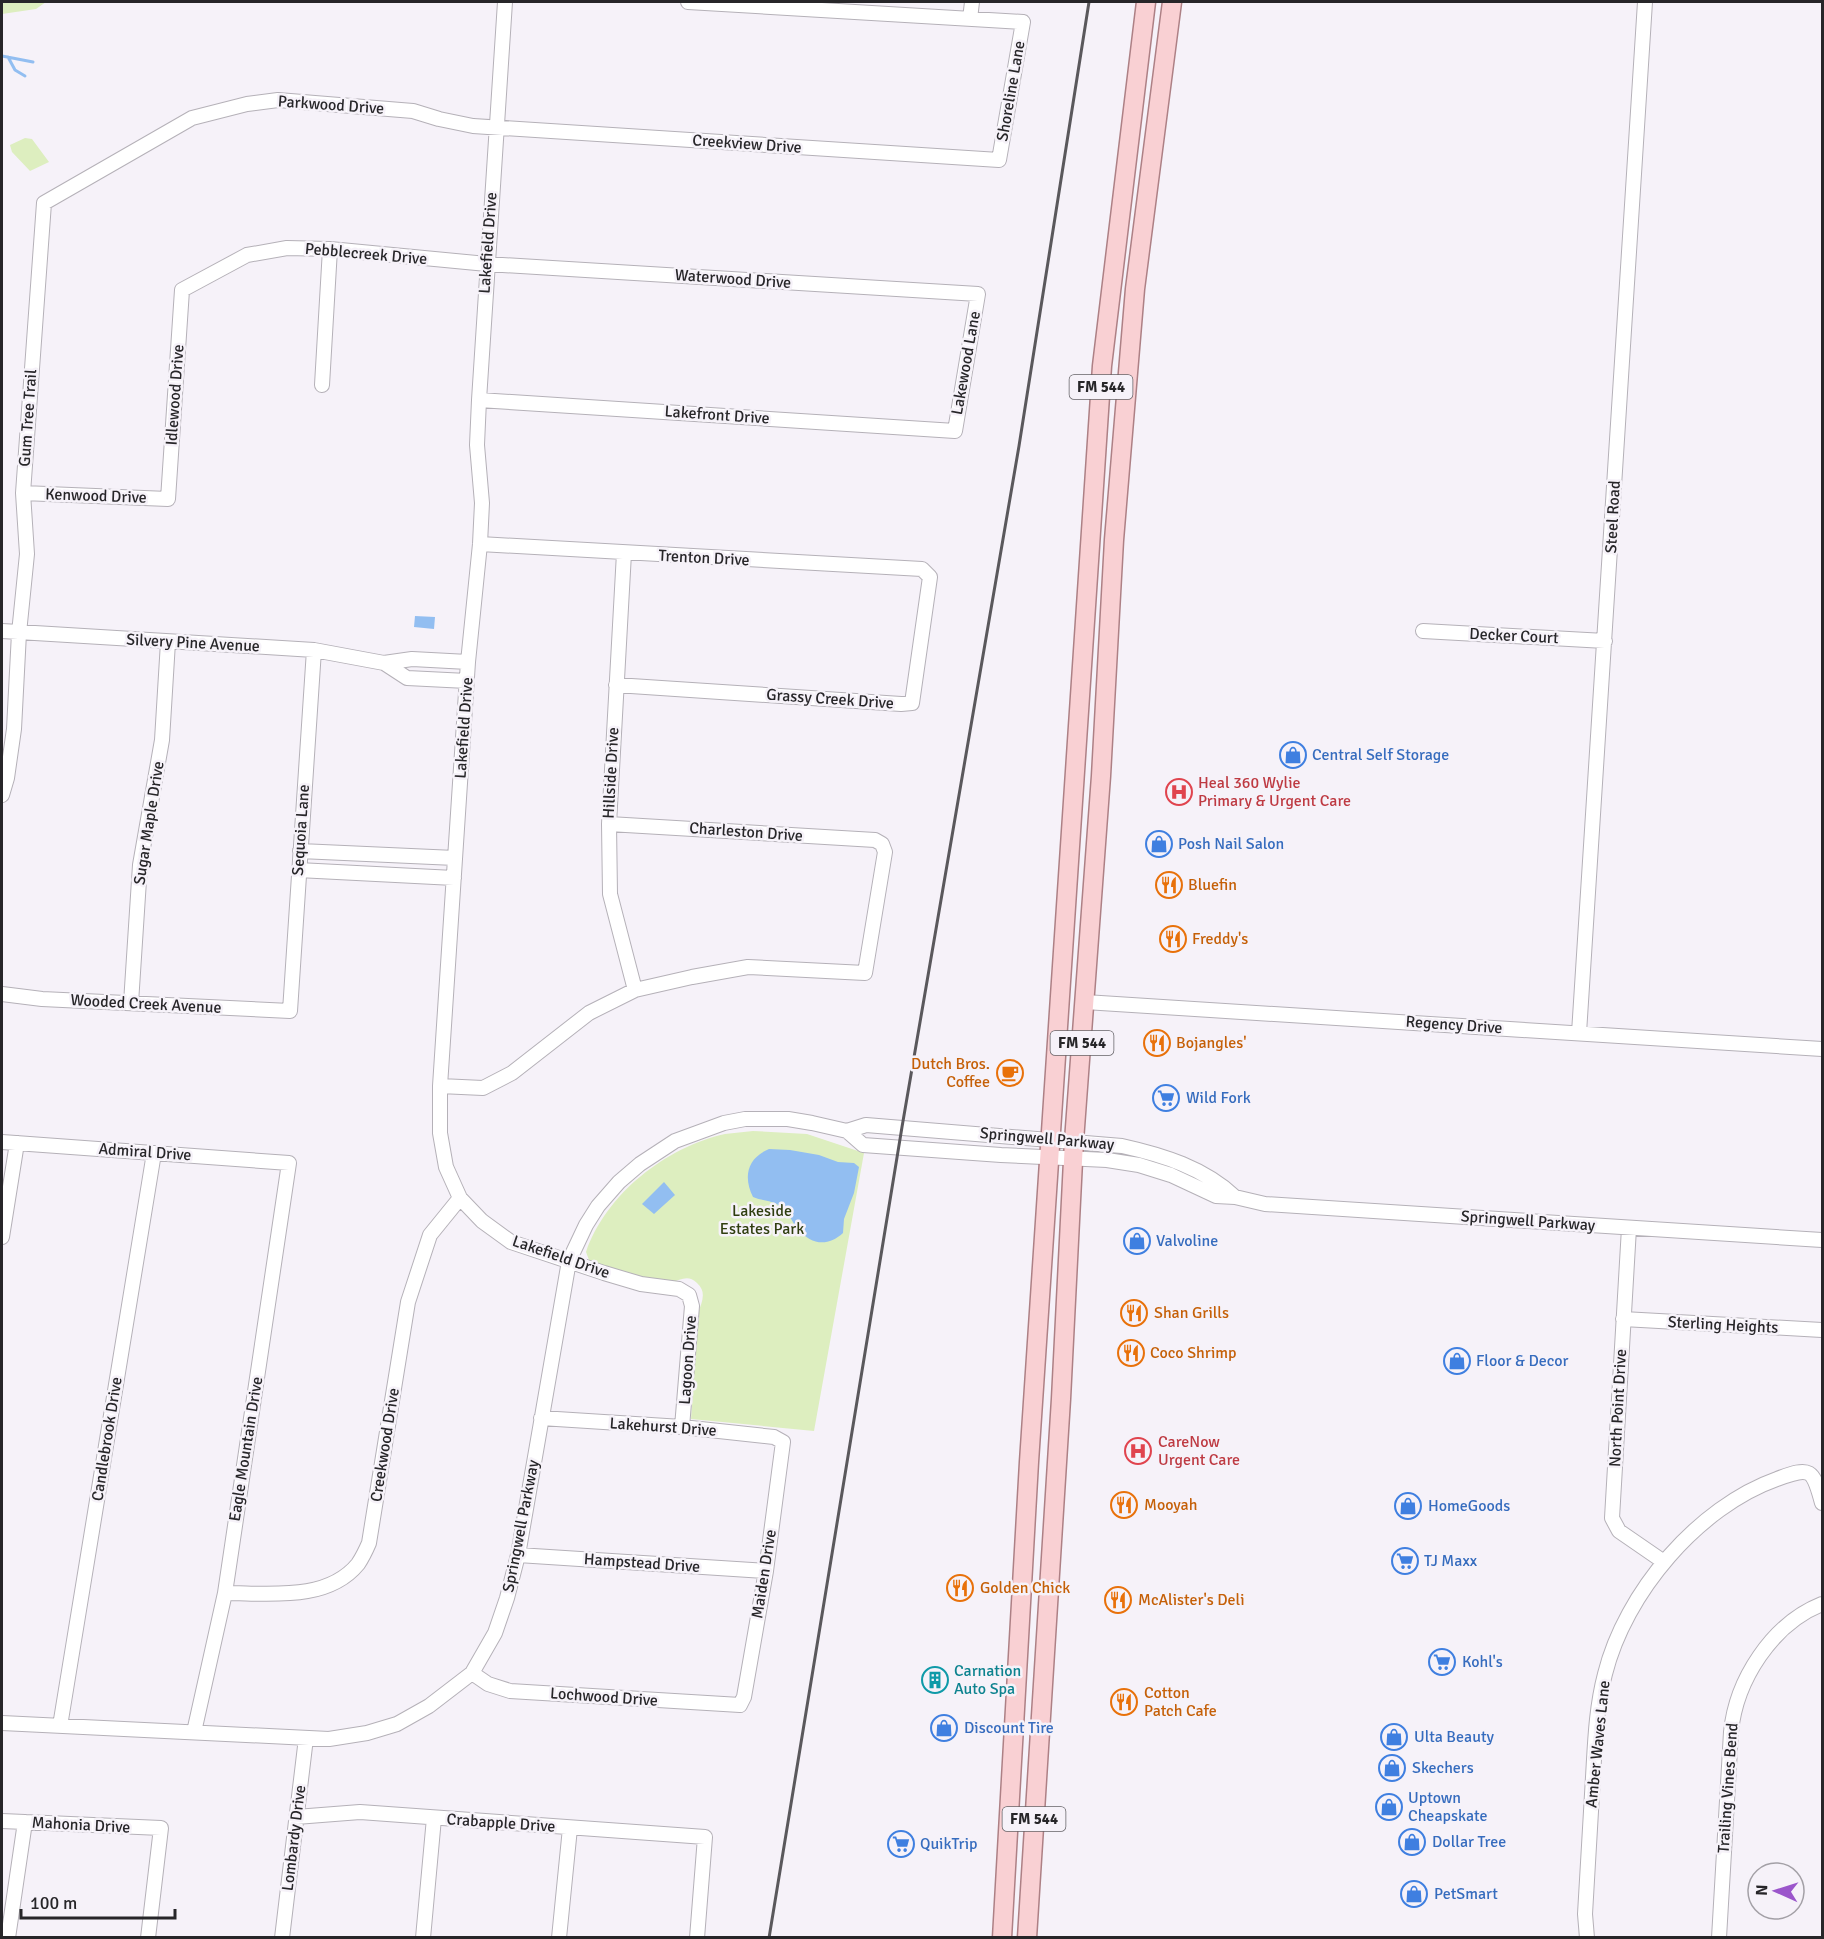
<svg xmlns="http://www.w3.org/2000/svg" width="1824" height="1939" viewBox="0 0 1824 1939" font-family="Signika,sans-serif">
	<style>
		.green { fill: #ddeebf }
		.water { fill: #92bef1 }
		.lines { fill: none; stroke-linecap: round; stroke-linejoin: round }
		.stream { stroke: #92bef1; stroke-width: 3 }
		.minor-casing { stroke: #b5b1b8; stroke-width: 16 }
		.major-casing { stroke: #ad8085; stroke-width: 21 }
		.minor { stroke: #fff; stroke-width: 14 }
		.major { stroke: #f9d0d3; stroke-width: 18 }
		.rail { stroke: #5a585c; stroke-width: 3 }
		.labels { text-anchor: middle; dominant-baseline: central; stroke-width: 5; stroke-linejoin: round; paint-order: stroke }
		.shield { fill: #f6f2f9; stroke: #656367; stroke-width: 1.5 }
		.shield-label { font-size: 15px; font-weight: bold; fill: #272629 }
		.street-label { font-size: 16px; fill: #272629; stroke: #f6f2f9 }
		.shop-label { font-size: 16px; fill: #366cbe; stroke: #f6f2f9; text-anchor: start }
		.health-label { font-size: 16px; fill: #be3a42; stroke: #f6f2f9; text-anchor: start }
		.food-label { font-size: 16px; fill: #c56008; stroke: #f6f2f9; text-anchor: start }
		.park-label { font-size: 16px; fill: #303e10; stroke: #f6f2f9 }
		.culture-label { font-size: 16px; fill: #0d838f; stroke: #f6f2f9; text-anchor: start }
	</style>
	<rect width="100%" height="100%" fill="#f6f2f9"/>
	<path class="green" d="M2,2h44l-10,7 -34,5z
		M25,138l7,1 17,23 -19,9 -18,-19 -2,-7z
		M753,1131l54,3 57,19 -50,278 -123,-12 7,-106c4,-11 9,-21 -1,-30 -9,-9 -16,-3 -26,-1 -16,3 -59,-13 -77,-18l-5,-4 -3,-8c20,-58 80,-105 139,-118 9,-1 19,-2 28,-3z"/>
	<path class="water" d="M415,616l20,1 -1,12 -20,-2z
		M769,1149l21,1 29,5 19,7 16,1 5,4 -5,26 -10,26 -1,14c-15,14 -32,12 -45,-4 -7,-8 -9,-17 -18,-23 -8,-6 -18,-5 -27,-9 -10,-20 -6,-39 16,-48z
		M664,1182l11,13 -21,19 -12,-10z"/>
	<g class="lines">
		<path class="stream" d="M2,56l31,6
			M8,57l7,13 10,6"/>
		<defs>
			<path id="minor" d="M505,2l-26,398 -2,45 5,58 -2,41 -12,118 -28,424v47l6,34 14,31 22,23 29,21 93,31 37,11 38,5 10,6 3,11 -10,121
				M970,19l2,-17
				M322,385l8,-136
				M23,493l145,6 14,-209 65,-35 40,-7 43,1 157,15 491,30 -23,137 -476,-31
				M480,544l442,25 8,8 -18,126 -11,1 -285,-19
				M624,553l-15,271 1,70 25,96
				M2,631l312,19 70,13
				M1423,631l182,10
				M467,681l-60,-3 -23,-15 28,-4 56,3
				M2,795l5,-17 7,-49 5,-96 8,-79 -4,-61 21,-290 148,-85 55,-14 31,-4 135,11 26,8 34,7 526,34 24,-138 -335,-20
				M300,851l155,7
				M298,870l156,8
				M2,994l40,5 248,12 24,-361
				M1085,1002l737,47
				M131,1003l9,-138 22,-125 6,-98
				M1579,1033l66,-1031
				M440,1086l43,2 29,-15 77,-60 46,-23 57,-13 56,-10 117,6 20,-121 -3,-8 -7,-4 -266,-16
				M847,1131l19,-6 256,21c41,9 82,22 113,51
				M2,1142l287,21 -64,430 -31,139
				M1629,1228l-17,290 7,13 45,31
				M2,1237l15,-94
				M1623,1319l199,11
				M518,1555l248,16
				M225,1593c43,0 102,9 133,-29 4,-6 8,-14 11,-21l39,-241 22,-67 30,-37
				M472,1673l16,11 22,7 230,14 4,-8 22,-126 17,-129 -9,-5 -92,-10 -141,-9
				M2,1723l327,16 38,-6 30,-9 32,-18 43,-33 23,-40 12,-35 11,-43 51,-294 17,-36 12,-19 21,-24 21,-18 35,-23 49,-18 21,-4h43l24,4 35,8 16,14 138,10 106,5 32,5 32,10 45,21 19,1 30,7 557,36
				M60,1726l94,-573
				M296,1817l64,-5 345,25 -8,101
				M2,1821l159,7 -13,110
				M8,1938l17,-116
				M282,1938l24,-200
				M423,1938l11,-120
				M559,1938l11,-110
				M1587,1938l-2,-24c3,-46 5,-91 8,-137 2,-34 3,-69 12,-103 20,-81 93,-167 172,-195 34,-13 36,-10 45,24
				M1719,1938l12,-206c5,-52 41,-108 91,-128"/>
			<path id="major" d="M1002,1938l27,-476 73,-1096 44,-364
				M1027,1938l34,-539 13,-258 27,-365 13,-236 21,-251 37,-287"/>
		</defs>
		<use href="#minor" class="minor-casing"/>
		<use href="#major" class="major-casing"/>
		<use href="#minor" class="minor"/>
		<use href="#major" class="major"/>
		<path class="rail" d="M769,1938l133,-811 117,-681 70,-444"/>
	</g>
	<defs>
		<symbol id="shop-ring" viewBox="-11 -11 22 22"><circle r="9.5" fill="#f6f2f9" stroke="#3f7fe0" stroke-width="1.5"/><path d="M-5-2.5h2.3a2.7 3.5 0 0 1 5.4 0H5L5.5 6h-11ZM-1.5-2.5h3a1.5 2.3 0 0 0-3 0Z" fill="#3f7fe0"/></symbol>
		<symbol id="hospital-ring" viewBox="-11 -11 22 22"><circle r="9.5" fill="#f6f2f9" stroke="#e0444e" stroke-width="1.5"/><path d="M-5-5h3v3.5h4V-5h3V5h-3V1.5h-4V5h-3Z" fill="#e0444e"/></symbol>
		<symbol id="restaurant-ring" viewBox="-11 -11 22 22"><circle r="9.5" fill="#f6f2f9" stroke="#e8710a" stroke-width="1.5"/><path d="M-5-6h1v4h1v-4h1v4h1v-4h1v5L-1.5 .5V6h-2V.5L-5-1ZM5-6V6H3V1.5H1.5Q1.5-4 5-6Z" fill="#e8710a"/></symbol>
		<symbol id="cafe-ring" viewBox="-11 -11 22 22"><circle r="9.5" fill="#f6f2f9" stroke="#e8710a" stroke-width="1.5"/><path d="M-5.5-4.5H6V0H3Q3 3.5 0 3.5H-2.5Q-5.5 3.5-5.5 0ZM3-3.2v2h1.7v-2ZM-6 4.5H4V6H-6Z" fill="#e8710a"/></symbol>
		<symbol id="supermarket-ring" viewBox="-11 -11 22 22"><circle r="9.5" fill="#f6f2f9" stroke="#3f7fe0" stroke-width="1.5"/><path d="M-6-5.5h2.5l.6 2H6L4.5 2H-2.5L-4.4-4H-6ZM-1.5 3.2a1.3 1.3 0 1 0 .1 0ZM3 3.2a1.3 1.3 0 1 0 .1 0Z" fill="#3f7fe0"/></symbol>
		<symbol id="building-ring" viewBox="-11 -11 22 22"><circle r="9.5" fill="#f6f2f9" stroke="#0f9aa8" stroke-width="1.5"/><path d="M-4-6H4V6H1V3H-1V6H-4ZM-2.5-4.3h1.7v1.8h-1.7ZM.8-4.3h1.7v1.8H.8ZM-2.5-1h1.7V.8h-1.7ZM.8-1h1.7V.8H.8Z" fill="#0f9aa8"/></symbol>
	</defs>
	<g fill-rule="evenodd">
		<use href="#shop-ring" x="1278" y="740" width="30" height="30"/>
		<use href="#hospital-ring" x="1164" y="777" width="30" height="30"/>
		<use href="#shop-ring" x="1144" y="829" width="30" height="30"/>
		<use href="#restaurant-ring" x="1154" y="870" width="30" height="30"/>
		<use href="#restaurant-ring" x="1158" y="924" width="30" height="30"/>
		<use href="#restaurant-ring" x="1142" y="1028" width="30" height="30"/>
		<use href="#cafe-ring" x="995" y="1058" width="30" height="30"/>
		<use href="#supermarket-ring" x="1151" y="1083" width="30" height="30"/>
		<use href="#shop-ring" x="1122" y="1226" width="30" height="30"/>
		<use href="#restaurant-ring" x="1119" y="1298" width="30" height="30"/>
		<use href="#restaurant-ring" x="1116" y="1338" width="30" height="30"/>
		<use href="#shop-ring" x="1442" y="1346" width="30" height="30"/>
		<use href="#hospital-ring" x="1123" y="1436" width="30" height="30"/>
		<use href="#restaurant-ring" x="1109" y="1490" width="30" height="30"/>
		<use href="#shop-ring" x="1393" y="1491" width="30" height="30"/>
		<use href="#supermarket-ring" x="1390" y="1546" width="30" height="30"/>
		<use href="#restaurant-ring" x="945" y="1573" width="30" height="30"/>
		<use href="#restaurant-ring" x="1103" y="1585" width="30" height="30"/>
		<use href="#supermarket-ring" x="1427" y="1647" width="30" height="30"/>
		<use href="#building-ring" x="920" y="1665" width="30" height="30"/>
		<use href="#restaurant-ring" x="1109" y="1687" width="30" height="30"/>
		<use href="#shop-ring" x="929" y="1713" width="30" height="30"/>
		<use href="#shop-ring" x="1379" y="1722" width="30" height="30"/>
		<use href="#shop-ring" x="1377" y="1753" width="30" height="30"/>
		<use href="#shop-ring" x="1374" y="1792" width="30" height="30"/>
		<use href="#shop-ring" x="1397" y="1827" width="30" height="30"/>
		<use href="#supermarket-ring" x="886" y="1829" width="30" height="30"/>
		<use href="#shop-ring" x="1399" y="1879" width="30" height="30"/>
	</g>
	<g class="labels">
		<g class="shield">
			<rect x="1069.5" y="375" width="63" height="24" rx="4.5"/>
			<rect x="1050.5" y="1031" width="63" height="24" rx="4.5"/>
			<rect x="1002.5" y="1807" width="63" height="24" rx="4.5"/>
		</g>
		<g class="shield-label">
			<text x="1101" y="387">FM 544</text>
			<text x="1082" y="1043">FM 544</text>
			<text x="1034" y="1819">FM 544</text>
		</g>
		<g class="street-label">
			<text transform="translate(1011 91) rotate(-80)">Shoreline Lane</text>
			<text transform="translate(331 105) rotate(4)">Parkwood Drive</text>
			<text transform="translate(747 144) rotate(4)">Creekview Drive</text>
			<text transform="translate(488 243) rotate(-86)">Lakefield Drive</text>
			<text transform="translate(366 254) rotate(5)">Pebblecreek Drive</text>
			<text transform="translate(733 279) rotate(4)">Waterwood Drive</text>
			<text transform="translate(966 363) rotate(-80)">Lakewood Lane</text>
			<text transform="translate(175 395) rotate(-86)">Idlewood Drive</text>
			<text transform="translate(717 415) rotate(4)">Lakefront Drive</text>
			<text transform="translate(28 418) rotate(-86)">Gum Tree Trail</text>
			<text transform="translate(96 496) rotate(2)">Kenwood Drive</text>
			<text transform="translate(1613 517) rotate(-87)">Steel Road</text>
			<text transform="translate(704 558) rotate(3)">Trenton Drive</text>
			<text transform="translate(1514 636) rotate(3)">Decker Court</text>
			<text transform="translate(193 643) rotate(3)">Silvery Pine Avenue</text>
			<text transform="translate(830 699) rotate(4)">Grassy Creek Drive</text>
			<text transform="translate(464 728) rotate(-86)">Lakefield Drive</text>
			<text transform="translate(611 773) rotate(-87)">Hillside Drive</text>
			<text transform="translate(149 823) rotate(-81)">Sugar Maple Drive</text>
			<text transform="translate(301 830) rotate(-86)">Sequoia Lane</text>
			<text transform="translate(746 832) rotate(4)">Charleston Drive</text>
			<text transform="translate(146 1004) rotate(3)">Wooded Creek Avenue</text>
			<text transform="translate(1454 1025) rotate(4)">Regency Drive</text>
			<text transform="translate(1047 1139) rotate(5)">Springwell Parkway</text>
			<text transform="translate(145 1152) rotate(4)">Admiral Drive</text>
			<text transform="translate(1528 1221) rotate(4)">Springwell Parkway</text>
			<text transform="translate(561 1257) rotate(19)">Lakefield Drive</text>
			<text transform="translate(1723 1325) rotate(3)">Sterling Heights</text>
			<text transform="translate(688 1360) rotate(-86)">Lagoon Drive</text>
			<text transform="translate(1618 1408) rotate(-87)">North Point Drive</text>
			<text transform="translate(663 1427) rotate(4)">Lakehurst Drive</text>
			<text transform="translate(107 1439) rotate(-81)">Candlebrook Drive</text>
			<text transform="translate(385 1445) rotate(-81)">Creekwood Drive</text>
			<text transform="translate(246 1449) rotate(-81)">Eagle Mountain Drive</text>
			<text transform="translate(521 1526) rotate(-79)">Springwell Parkway</text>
			<text transform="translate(642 1563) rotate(4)">Hampstead Drive</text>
			<text transform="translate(764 1574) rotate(-81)">Maiden Drive</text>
			<text transform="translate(604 1697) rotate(4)">Lochwood Drive</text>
			<text transform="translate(1598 1744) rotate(-84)">Amber Waves Lane</text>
			<text transform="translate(1728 1788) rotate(-86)">Trailing Vines Bend</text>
			<text transform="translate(501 1823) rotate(4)">Crabapple Drive</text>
			<text transform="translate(81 1825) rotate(3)">Mahonia Drive</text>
			<text transform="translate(294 1838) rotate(-83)">Lombardy Drive</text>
		</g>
		<g class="shop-label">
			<text x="1312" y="755">Central Self Storage</text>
			<text x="1178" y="844">Posh Nail Salon</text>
			<text x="1186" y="1098">Wild Fork</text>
			<text x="1156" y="1241">Valvoline</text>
			<text x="1476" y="1361">Floor &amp; Decor</text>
			<text x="1428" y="1506">HomeGoods</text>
			<text x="1424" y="1561">TJ Maxx</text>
			<text x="1462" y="1662">Kohl's</text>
			<text x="964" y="1728">Discount Tire</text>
			<text x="1414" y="1737">Ulta Beauty</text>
			<text x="1412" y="1768">Skechers</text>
			<text x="1408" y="1798">Uptown<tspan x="1408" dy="18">Cheapskate</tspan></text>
			<text x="1432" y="1842">Dollar Tree</text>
			<text x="920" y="1844">QuikTrip</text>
			<text x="1434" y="1894">PetSmart</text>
		</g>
		<g class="health-label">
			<text x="1198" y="783">Heal 360 Wylie<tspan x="1198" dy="18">Primary &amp; Urgent Care</tspan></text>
			<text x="1158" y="1442">CareNow<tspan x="1158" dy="18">Urgent Care</tspan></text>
		</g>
		<g class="food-label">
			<text x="1188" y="885">Bluefin</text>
			<text x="1192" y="939">Freddy's</text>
			<text x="1176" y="1043">Bojangles'</text>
			<text x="990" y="1064" text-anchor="end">Dutch Bros.<tspan x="990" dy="18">Coffee</tspan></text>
			<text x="1154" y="1313">Shan Grills</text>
			<text x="1150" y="1353">Coco Shrimp</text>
			<text x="1144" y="1505">Mooyah</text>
			<text x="980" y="1588">Golden Chick</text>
			<text x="1138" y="1600">McAlister's Deli</text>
			<text x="1144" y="1693">Cotton<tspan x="1144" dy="18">Patch Cafe</tspan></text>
		</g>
		<g class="park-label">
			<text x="762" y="1211">Lakeside<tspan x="762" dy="18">Estates Park</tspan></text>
		</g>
		<g class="culture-label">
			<text x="954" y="1671">Carnation<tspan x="954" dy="18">Auto Spa</tspan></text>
		</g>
	</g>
	<rect width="1824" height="1939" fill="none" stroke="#272629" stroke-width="6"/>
	<g transform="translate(1776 1891) rotate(273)"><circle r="28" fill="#f6f2f9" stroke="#a3a0a6" stroke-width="1.5"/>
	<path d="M0-4.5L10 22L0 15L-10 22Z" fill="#9b56cb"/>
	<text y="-9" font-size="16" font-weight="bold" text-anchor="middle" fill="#272629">N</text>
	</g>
	<path d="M21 1909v9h154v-9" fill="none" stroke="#272629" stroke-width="3"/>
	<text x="30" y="1909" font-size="18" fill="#272629" stroke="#f6f2f9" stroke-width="4.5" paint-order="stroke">100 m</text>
</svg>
